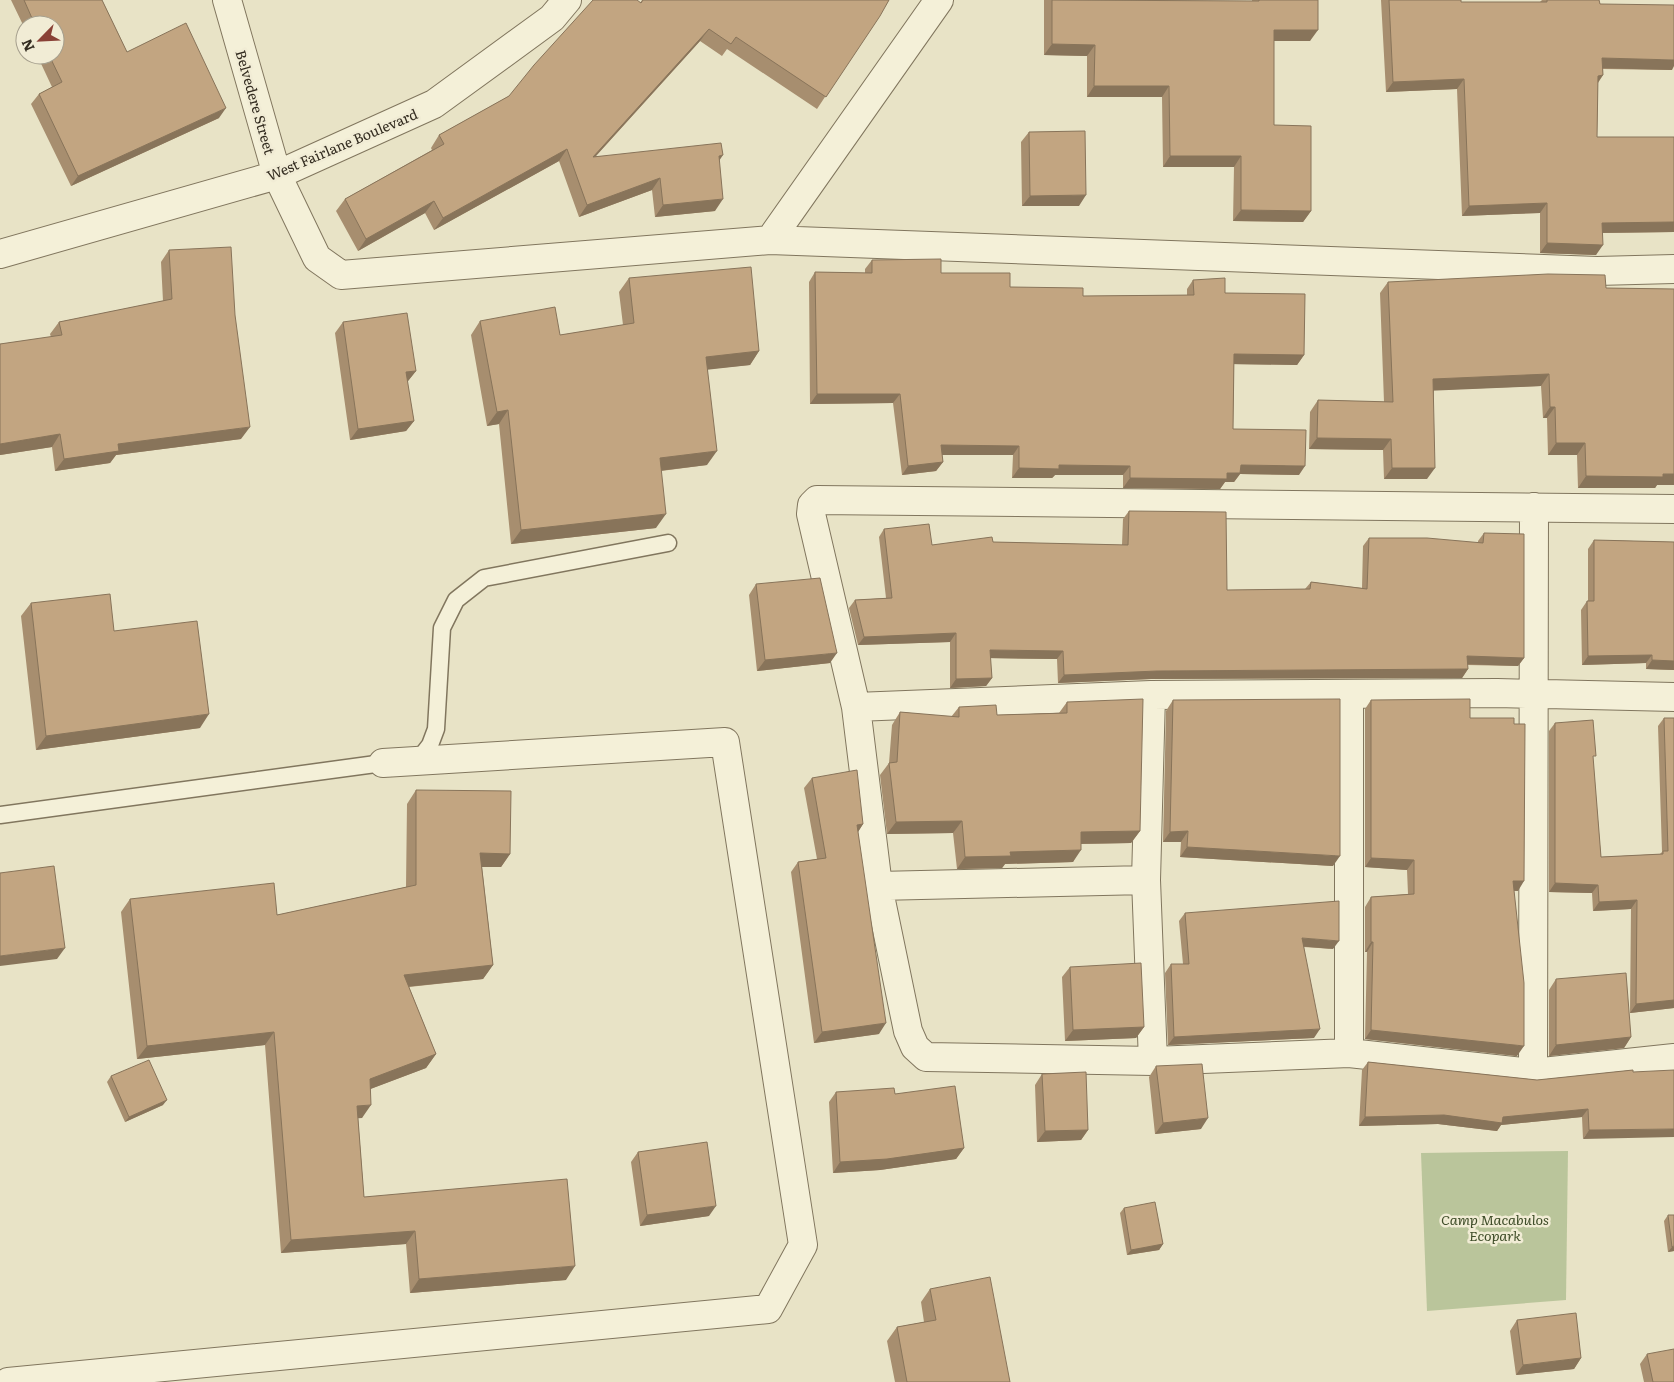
<svg xmlns="http://www.w3.org/2000/svg" width="1674" height="1382" viewBox="0 0 1674 1382" font-family="Literata,serif">
	<style>
		.green { fill: #bac59b }
		.lines { fill: none; stroke-linecap: round; stroke-linejoin: round }
		.service-casing { stroke: #81765e; stroke-width: 19 }
		.minor-casing { stroke: #81765e; stroke-width: 30 }
		.service { stroke: #f4f0d8; stroke-width: 16 }
		.minor { stroke: #f4f0d8; stroke-width: 28 }
		.wall { fill: #a78e6f }
		.shaded-wall { fill: #88745a }
		.building { fill: #c2a581; stroke: #88745a }
		.labels { text-anchor: middle; dominant-baseline: central; stroke-width: 5; stroke-linejoin: round; paint-order: stroke }
		.street-label { font-size: 14px; fill: #332c20; stroke: #f1ecd5 }
		.park-label { font-size: 14px; font-style: italic; fill: #3f4d29; stroke: #f1ecd5 }
	</style>
	<rect width="100%" height="100%" fill="#e8e3c6"/>
	<path class="green" d="M1568,1151l-2,149 -139,11 -6,-158z"/>
	<g class="lines">
		<defs>
			<path id="service" d="M0,815l420,-57 10,-13 6,-16 6,-101 14,-28 28,-22 184,-35"/>
			<path id="minor" d="M227,0l50,175 40,83 24,17 429,-35 827,31 77,-2
				M770,240l169,-240
				M0,254l277,-79 157,-71 118,-86 15,-18
				M1674,509l-857,-9 -5,5 -1,9 45,193 22,179 30,145 7,16 11,10 227,4 196,-8 184,20 141,-15
				M1151,695l-5,185 7,181
				M1349,695v358
				M856,707l295,-12 346,-2 177,4
				M878,886l268,-6
				M1533,1073l1,-566
				M8,1382l760,-73 35,-64 -78,-503 -342,21"/>
		</defs>
		<use href="#service" class="service-casing"/>
		<use href="#minor" class="minor-casing"/>
		<use href="#service" class="service"/>
		<use href="#minor" class="minor"/>
	</g>
	<path class="wall" d="M11,0h91l25,52 92,66 -148,68 -40,-82 8,-10 13,-7 -15,-32h18v-30h-30v4z
		M642,0h247l-72,109 -90,-60 -5,7 -22,-15 -104,115 123,5 -4,50 -60,6 -3,-27 -73,27 -20,-56 -125,69 -9,-17 -67,38 -22,-40 9,-12 87,-49 -1,-2 8,-13 70,-39 131,-93z
		M1044,0l208,1v-1h66l-8,41h-36v84l37,86 -8,11 -70,-1 1,-54h-71l-1,-70h-75v-41l-43,-1z
		M1381,0h80v2h79l2,-2h57l1,4 72,66 -69,-1v6l-5,8 -1,54h77v95l-72,1 -6,22 -56,-2v-40l-78,3 -5,-127 -71,3z
		M1029,132l50,74h-57l-1,-64z
		M169,250l72,189 -125,16 -6,8 -55,8 -3,-24 -52,8v-111l51,-7 -1,-3 9,-12 104,-21 -2,-39z
		M872,260l138,27 73,9 104,-1v-6l6,-9 32,13 79,62 -7,10 -63,-1 -1,65 66,46 -59,-1 -6,8h-9l-5,7 -97,-1v-13h-68l-3,3h-40l1,-23h-71l1,7 -7,9 -34,4 -9,-72 -83,1 -1,-122 6,-10 50,1v-4z
		M629,278l130,73 -9,14 -42,4 -1,96 -46,6 -5,57 -145,16 -12,-120 -12,2 -16,-91 9,-14 80,14 63,-10 -4,-33z
		M1388,282l218,6 68,1v196h-17l-2,3h-77l-1,-33h-29l-1,-37h-4l-2,-32 -107,4 -7,89h-43l-1,-29 -74,-1 1,-37 8,-12 66,2 -4,-109z
		M343,322l73,49 -8,10h-1l7,40 -8,10 -56,9 -15,-107z
		M1129,511l98,79 78,-1 6,-7 51,6 1,-42 6,-8 109,5v-2l6,-8 40,125 -6,8 -51,-1 1,4 -6,9 -311,1 -93,4 -1,-24 -67,-1 2,20 -6,8 -36,2v-46l-92,3 -9,-37 6,-8 31,-2 -7,-61 5,-8 48,16 61,-3 129,3 1,-26z
		M1594,540l80,2v128l-28,-1v-6l-64,2 -1,-55 6,-9h1v-52z
		M756,584l74,79 -73,8 -8,-76z
		M31,603l83,28 86,97 -164,22 -15,-134z
		M1173,700l160,166 -153,-9 1,-15h-18l3,-131z
		M1371,700l99,18 48,173h-4l3,165 -152,-17 2,-87h-2v-45l6,-10 37,-3 -1,-24 -42,-3v-158z
		M1067,702l73,129 -9,12 -50,1 -8,18 -68,2 -3,4 -45,1 -4,-36 -66,1 -7,-59 9,-12 3,-38 8,-13 51,5 8,-10 38,8 62,-2z
		M1664,718h10v290l-44,5 1,-104 -38,2 -1,-18 -43,-1v-161l6,-8 38,37 8,97 59,-3 2,-2 -4,-126z
		M812,778l51,46 -5,8 21,202 -65,9 -23,-171 7,-10 19,-3 -13,-71z
		M416,790l94,64 -9,13h-19l11,98 -10,14 -74,8 27,67 -10,14 -56,21 -8,29h-4l6,79 202,83 -156,13 -4,-49 -125,9 -16,-208 -128,14 -16,-147 9,-13 147,16 129,-28 1,-83z
		M1185,913l148,36 -29,-2 10,91 -146,7 -3,-72 6,-9h12l-4,-43z
		M1070,967l74,60 -8,11 -71,3 -3,-64z
		M1556,979l75,58 -7,11 -75,8v-66z
		M1368,1062l169,18 96,-10 -50,69 -1,-22 -81,8 -4,6 -59,-7 -79,2 3,-56z
		M1156,1066l45,63 -46,5 -6,-57z
		M1042,1074l46,56 -7,10 -44,2 -2,-57z
		M111,1076l52,29 -38,17 -18,-40z
		M836,1092l59,2 69,54 -8,11 -76,11 -47,3 -4,-71z
		M638,1152l71,64 -69,10 -9,-64z
		M1124,1208l39,36 -4,6 -32,5 -7,-42z
		M1668,1215l6,36 -6,1 -4,-31z
		M930,1289l80,93h-115l-8,-41 10,-14 27,-5 -3,-20z
		M1517,1320l64,38 -7,11 -58,6 -6,-44z
		M1647,1354l27,28h-30l-4,-18z"/>
	<path class="shaded-wall" d="M709,29l-9,12 -116,128 9,-12z
		M1274,30h44l-8,11h-43z
		M1052,44l43,1 -8,11 -43,-1z
		M1602,58l72,2v6l-2,4 -77,-2z
		M1603,75l-7,10 2,-9z
		M1464,79l-7,10 -71,3 7,-10z
		M1094,86h75l-7,11h-75z
		M226,108l-7,10 -148,68 7,-10z
		M567,149l-8,12 -125,69 9,-12z
		M723,155l-8,12 4,-11z
		M1170,156h71l-7,11h-71z
		M660,178l-8,12 -73,27 8,-12z
		M1086,195l-7,11h-57l8,-10z
		M723,199l-8,12 -60,6 8,-12z
		M434,201l-9,12 -67,38 8,-12z
		M1547,203l-7,10 -78,3 7,-10z
		M1241,210l70,1 -8,11 -70,-1z
		M1674,222v10l-79,1 7,-10z
		M1547,243l56,2 -7,10 -56,-2z
		M759,351l-9,14 -54,6 10,-14z
		M1234,354l70,1 -7,10 -70,-1z
		M416,371l-8,10 -10,2 8,-11z
		M1549,374l-8,12 -116,5 8,-12z
		M817,394h83l-7,9 -83,1z
		M1550,407h5l-8,11h-4z
		M508,410l-9,14 -12,2 10,-14z
		M414,421l-8,10 -56,9 8,-11z
		M250,427l-9,12 -125,16 -6,8 -55,8 9,-12 54,-15z
		M60,434l-8,13 -52,8v-11z
		M1317,438l74,1 -8,11 -74,-1z
		M1556,443h29l-8,12h-29z
		M941,445l78,1 -6,9h-79z
		M717,451l-10,14 -57,7 10,-14z
		M943,462l-7,9 -34,4 6,-9z
		M1059,465l71,1 -7,9h-68l-3,3h-40l7,-10z
		M1241,465l64,1 -6,9 -59,-1 -6,8h-9l-5,7 -97,-1 7,-10z
		M1392,468h43l-8,11h-43z
		M1674,474v11h-17l-2,3h-77l8,-12z
		M666,514l-10,14 -145,16 10,-14z
		M956,633l-6,9 -92,3 6,-8z
		M990,650l73,1 -6,8 -73,-1z
		M837,653l-7,10 -73,8 8,-11z
		M1652,655l-6,8 -64,2 6,-9z
		M1467,656l57,2 -6,8 -57,-2z
		M1652,660l22,1v9l-28,-1z
		M1468,669l-6,9 -311,1 -93,4 6,-8 93,-4z
		M992,678l-6,8 -36,2 6,-9z
		M209,714l-9,14 -164,22 10,-14z
		M962,821l-9,12 -66,1 9,-12z
		M863,824l-7,11 1,-10z
		M1140,831l-9,12 -59,1 9,-12z
		M1188,831l-7,11h-18l7,-10z
		M1187,847l153,9 -7,10 -153,-9z
		M1081,850l-8,12 -68,2 -3,4 -45,1 8,-12 45,-5z
		M480,853l30,1 -9,13h-30z
		M1371,858l43,2 -7,10 -42,-3z
		M1513,881h11l-6,10 -11,-1z
		M1555,883l43,2 -6,8 -43,-1z
		M1637,900l-6,9 -38,2 6,-9z
		M1302,938l37,3 -6,8 -36,-3z
		M1371,942h2l-6,10h-2z
		M65,948l-8,11 -57,7v-10z
		M493,965l-10,14 -88,9 9,-13z
		M1674,1000v8l-44,5 6,-9z
		M886,1023l-7,11 -65,9 8,-11z
		M1144,1027l-8,11 -71,3 8,-11z
		M1320,1029l-6,9 -146,7 6,-8z
		M1371,1030l153,16 -7,10 -152,-17z
		M274,1032l-9,13 -128,14 10,-13z
		M1631,1037l-7,11 -75,8 7,-11z
		M436,1054l-10,14 -66,25 10,-14z
		M167,1100l-4,5 -38,17 4,-5z
		M371,1105l-9,13 -15,1 10,-13z
		M1588,1109l-6,8 -81,8 -4,6 -59,-7 -79,2 6,-9 79,-2 59,2z
		M1208,1118l-7,11 -46,5 8,-11z
		M1674,1129v8l-91,2 6,-9z
		M1088,1130l-7,10 -44,2 8,-11z
		M964,1148l-8,11 -76,11 -47,3 7,-11z
		M716,1206l-7,10 -69,10 7,-11z
		M415,1231l-9,13 -125,9 10,-13z
		M1163,1244l-4,6 -32,5 4,-5z
		M1674,1246v5l-6,1 4,-5z
		M575,1266l-9,14 -156,13 9,-14z
		M1581,1358l-7,11 -58,6 7,-10z"/>
	<path class="building" d="M24,0h78l25,52 59,-29 40,85 -148,68 -39,-82 23,-12 -13,-27h6v-30h-20z
		M593,0h44l4,3 2,-3h246l-9,16 -54,81 -90,-60 -5,7 -22,-15 -116,128 128,-14 2,12 -4,1 4,43 -60,6 -3,-27 -73,27 -20,-56 -124,69 -9,-17 -68,38 -21,-40 99,-55 -5,-9 70,-39 25,-31z
		M1052,0l207,1v-1h59v30h-44v95l37,1v85l-70,-1v-54h-71l-1,-70h-75l1,-41 -43,-1z
		M1389,0h72v2h86v-2h52l1,4 74,1v55l-72,-2 1,17 -5,1 -1,61h77v85l-72,1 1,22 -56,-2v-40l-78,3 -5,-127 -71,3z
		M1085,131l1,64 -56,1 -1,-64z
		M231,247l4,68 15,112 -132,17 1,7 -55,8 -4,-25 -60,10v-100l62,-9 -3,-13 113,-23 -3,-49z
		M941,259v14h69v14l73,1v8l111,-1 -1,-15 32,-2v15l80,1 -1,61 -70,-1 -1,75 73,1 -1,36 -64,-1 -1,8h-13v6l-97,-1v-12l-71,-1v4l-40,-1v-22l-78,-1 2,17 -35,4 -8,-72h-83l-2,-122 57,1v-13z
		M751,267l8,84 -53,6 11,94 -57,7 6,56 -145,16 -13,-120 -11,2 -17,-91 75,-14 5,28 74,-12 -5,-45z
		M1548,274l57,1 1,13 68,1v185h-11v3l-77,-1 -1,-33h-29l-1,-36h-5l-1,-33 -116,5 2,89h-43l-1,-29 -74,-1 1,-38 75,2 -5,-120z
		M407,313l9,58 -10,1 8,49 -56,8 -15,-107z
		M1129,511l97,1 1,78 83,-1 1,-7 56,7 2,-51h58l56,5 1,-10 40,1v124l-57,-2 1,13 -311,2 -93,4 -1,-24 -73,-1 2,28 -36,1v-46l-92,4 -9,-37 37,-2 -8,-69 45,-5 3,21 60,-8 1,5 135,3z
		M1594,540l80,2v119l-22,-1v-5l-64,1 -1,-55h7z
		M820,578l17,75 -72,7 -9,-76z
		M110,594l4,37 83,-10 12,93 -163,22 -15,-133z
		M1143,699l-3,132 -59,1v18l-71,2 1,4 -46,1 -3,-36 -66,1 -7,-59 8,-1 3,-50 59,5v-10l37,-2 1,10 70,-2v-11z
		M1340,699v157l-153,-9 1,-16 -18,1 3,-132z
		M1470,699v19h44v6h11l-1,157h-11l11,102v63l-153,-16 2,-88h-2v-45l43,-3v-34l-43,-2v-158z
		M1664,718h10v282l-38,4 1,-104 -38,2 -1,-17 -43,-2v-160l38,-3 3,36h-3l8,101 62,-3v-3h5z
		M857,770l6,54 -6,1 29,198 -64,9 -24,-170 28,-4 -14,-80z
		M416,790l95,1 -1,63 -30,-1 13,112 -89,10 32,79 -66,25 1,26 -14,1 7,91 203,-18 8,87 -156,13 -4,-48 -124,9 -17,-208 -127,14 -17,-147 144,-16 3,32 139,-30z
		M54,866l11,82 -65,8v-83z
		M1339,901v40l-37,-3 18,91 -146,8 -3,-73h18l-4,-51z
		M1141,963l3,64 -71,3 -3,-63z
		M1626,973l5,64 -75,8v-66z
		M149,1060l18,40 -38,17 -18,-41z
		M1368,1062l169,18 96,-10v2l41,-2v59l-85,1 -1,-21 -85,8 -1,6 -58,-8 -79,2z
		M1202,1064l6,54 -45,5 -7,-57z
		M1086,1072l2,58 -43,1 -3,-57z
		M955,1086l9,62 -77,11 -47,3 -4,-70 58,-4 1,6z
		M707,1142l9,64 -69,9 -9,-63z
		M1155,1202l8,42 -32,6 -7,-42z
		M1668,1215h6v31l-2,1z
		M990,1277l20,105h-103l-10,-55 39,-7 -6,-31z
		M1576,1313l5,45 -58,7 -6,-45z
		M1674,1349v33h-21l-6,-28z"/>
	<g class="labels">
		<g class="street-label">
			<text transform="translate(256 102) rotate(74)">Belvedere Street</text>
			<text transform="translate(342 144) rotate(-23)">West Fairlane Boulevard</text>
		</g>
		<g class="park-label">
			<text x="1495" y="1219">Camp Macabulos<tspan x="1495" dy="16">Ecopark</tspan></text>
		</g>
	</g>
	<g transform="translate(40 40) rotate(246)"><circle r="24" fill="#f1ecd5" stroke="#a59f8d"/>
	<path d="M0-4L9 19L0 12L-9 19Z" fill="#894136"/>
	<text y="-8" font-size="14" font-weight="bold" text-anchor="middle" fill="#332c20">N</text>
	</g>
</svg>
